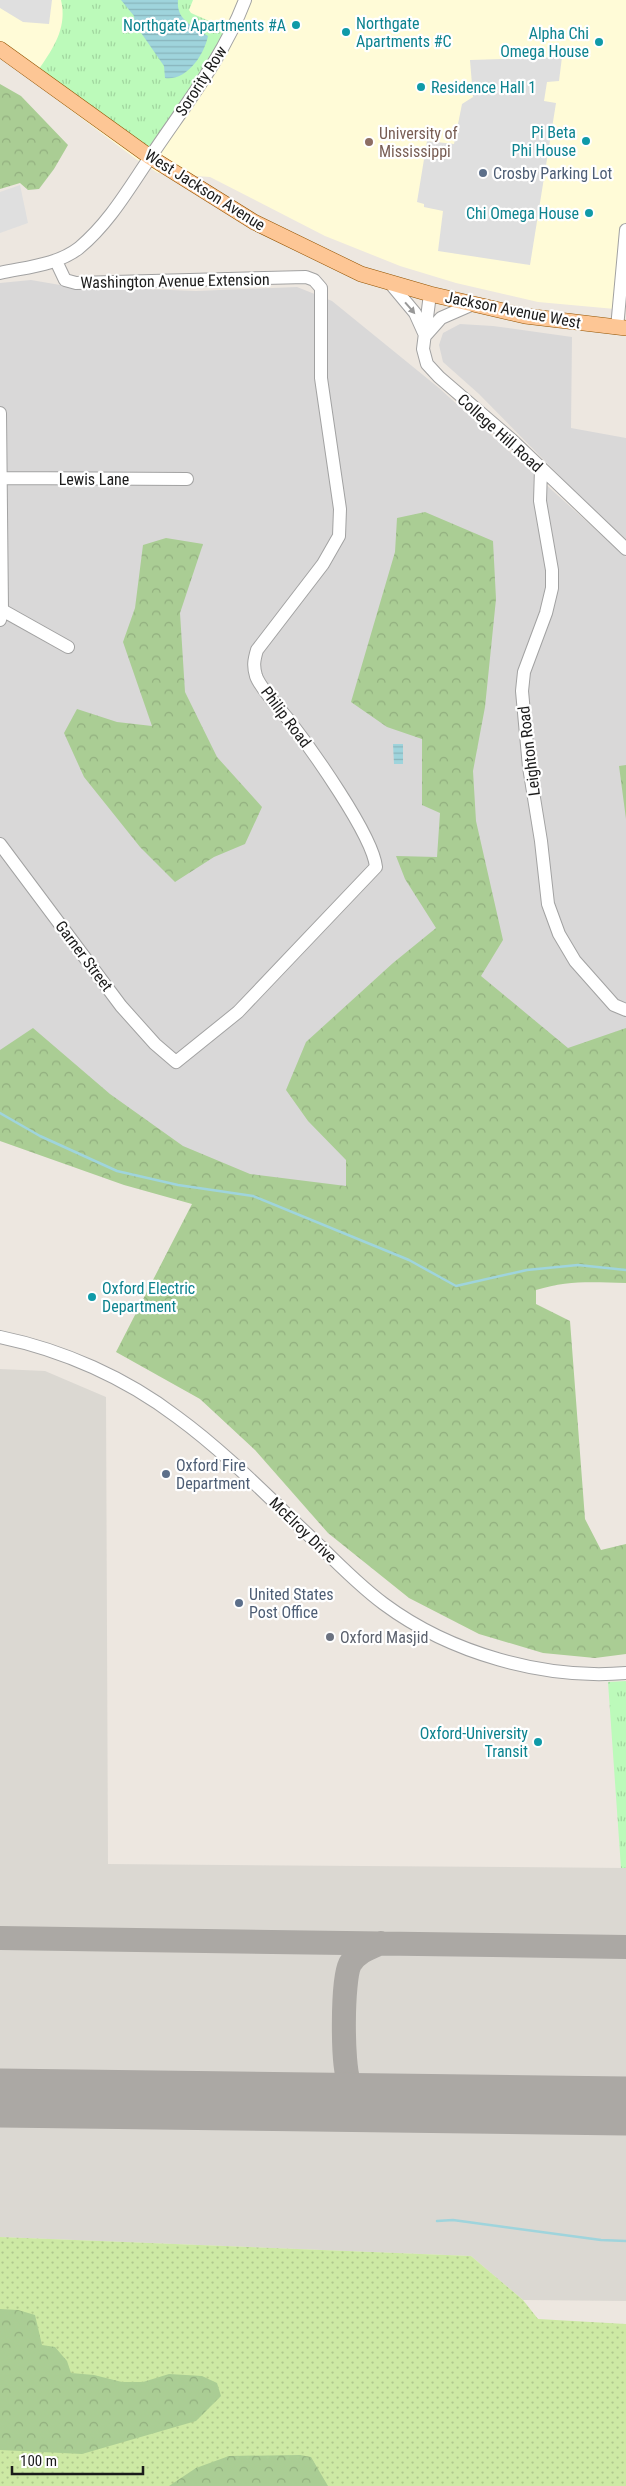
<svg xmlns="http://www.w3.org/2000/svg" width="626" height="2486" viewBox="0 0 626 2486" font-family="'Roboto Condensed',sans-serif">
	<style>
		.residential { fill: #d9d8d8 }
		.education { fill: #fffbd7 }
		.airport { fill: #dbd8d2 }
		.grass { fill: url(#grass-dots) }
		.forest { fill: url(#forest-crowns) }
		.park { fill: url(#park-tufts) }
		.parking { fill: #dfdfdf }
		.water { fill: url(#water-rules) }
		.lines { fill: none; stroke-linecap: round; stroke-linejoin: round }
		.stream { stroke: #9fd4dc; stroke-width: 2.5 }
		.taxiway { stroke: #aba8a4; stroke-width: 24 }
		.runway { stroke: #aba8a4; stroke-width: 59 }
		.minor-casing { stroke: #a2a2a2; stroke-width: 14 }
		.major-casing { stroke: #925300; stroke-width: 16 }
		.minor { stroke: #fff; stroke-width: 12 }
		.major { stroke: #fdc695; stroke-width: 15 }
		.oneway { fill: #989898 }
		.culture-dot { fill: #0f9aa8; stroke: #fff; stroke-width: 2 }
		.education-dot { fill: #8d6e63; stroke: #fff; stroke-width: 2 }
		.service-dot { fill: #5c6f8a; stroke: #fff; stroke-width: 2 }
		.worship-dot { fill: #6b7280; stroke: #fff; stroke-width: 2 }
		.labels { text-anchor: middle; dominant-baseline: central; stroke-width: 4.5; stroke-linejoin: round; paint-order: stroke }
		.culture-label { font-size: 16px; fill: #0d838f; stroke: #fff; text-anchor: end }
		.street-label { font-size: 16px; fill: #1b1b1b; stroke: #fff }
		.education-label { font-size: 16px; fill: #785e54; stroke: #fff; text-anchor: start }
		.service-label { font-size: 16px; fill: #4e5e75; stroke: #fff; text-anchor: start }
		.worship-label { font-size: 16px; fill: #5b616d; stroke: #fff; text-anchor: start }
	</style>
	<defs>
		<pattern id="grass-dots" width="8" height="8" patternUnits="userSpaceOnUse" patternTransform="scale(1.25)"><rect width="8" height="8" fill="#cde9a4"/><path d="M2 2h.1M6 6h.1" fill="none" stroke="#afc78d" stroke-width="1.8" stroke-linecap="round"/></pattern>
		<pattern id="forest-crowns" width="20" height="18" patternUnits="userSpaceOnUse" patternTransform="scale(1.25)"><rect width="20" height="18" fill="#aacd94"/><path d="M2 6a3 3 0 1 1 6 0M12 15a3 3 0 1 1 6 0" fill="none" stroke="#92af7f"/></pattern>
		<pattern id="park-tufts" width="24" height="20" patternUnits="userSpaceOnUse" patternTransform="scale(1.25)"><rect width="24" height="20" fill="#bcfaba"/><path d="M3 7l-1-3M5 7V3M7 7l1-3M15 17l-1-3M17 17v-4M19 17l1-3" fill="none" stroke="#a1d69f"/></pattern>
		<pattern id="water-rules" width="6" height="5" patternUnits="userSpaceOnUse" patternTransform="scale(1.25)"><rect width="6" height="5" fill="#9fd4dc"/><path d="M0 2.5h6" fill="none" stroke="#88b5bc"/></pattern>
	</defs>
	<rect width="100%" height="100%" fill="#ede7e0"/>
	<path class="residential" d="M31,280l35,6 130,5 101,-4 35,14 107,87 187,169v695l-177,1 -449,-161v-809z
		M460,324l33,2 79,11 -1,91 55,10v101l-31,-27 -116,-118 -36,-32 -4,-17 4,-12z"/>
	<path class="education" d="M0,0h626v310l-88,-8 -82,-19 -56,-17 -75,-30 -115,-59 -52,-4 -22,-14 -136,-102z"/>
	<path class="airport" d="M0,1369l45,2 61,26 2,467 518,4v433l-103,-1 -52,-44 -471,-19z"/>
	<path class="grass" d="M0,2237l471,19 52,44 15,19 88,5v162h-626z"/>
	<path class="forest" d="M0,84l21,12 47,49 -14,24 -15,20 -11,1 -8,-7 -20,6z
		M425,512l68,29 3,58 -11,108 -12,64 3,50 27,119 -22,36 87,72 58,-20v255c-34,-1 -58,-3 -90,7v14l34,17 15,198 16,31 25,-6v110l-31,4 -52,-5 -64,-19 -70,-36 -81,-65 -73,-83 -55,-51 -84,-47 76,-148 -68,-19 -124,-44v-91l33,-22 77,66 73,52 67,28 96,12v-26l-38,-39 -22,-31 20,-48 87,-79 43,-35 -31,-49 -9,-23 41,1 3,-44 -18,-8v-66l-35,-12 -36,-25 44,-150 2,-34z
		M166,538l37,6 -23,69 5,79 32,65 45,50 -17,37 -31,13 -39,25 -35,-35 -56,-70 -20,-44 13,-24 40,13 35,4 -29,-84 12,-34 8,-63z
		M626,765v54l-7,-53z
		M0,2309l18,1 17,5 7,30 13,2 12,14 4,12 23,2 28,7h21l26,-8 33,2 15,7 4,13 -25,25 -114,33 -82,-4z
		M300,2455l11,2 17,29h-159l27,-18 33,-12z"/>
	<path class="park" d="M61,0h132l-4,10 2,3 41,18 -82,126 -115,-82c16,-24 33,-45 26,-75z
		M626,1681v187h-5l-13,-186z"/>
	<path class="parking" d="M0,0h52l-3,24 -26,-2 -23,-14z
		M562,57l-3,24 -12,1 -3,19 12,2 -26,162 -92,-14 5,-40 -19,-4v-3l-7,-2 10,-61 27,3 8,-40 11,-7 -3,-37z
		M20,185l8,38 -28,10v-41z"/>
	<path class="water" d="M121,0h57c-2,20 15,26 30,36 -4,19 -21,45 -43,42l-1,-12 -29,-42 -1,-8z
		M393,744h10v20h-9z"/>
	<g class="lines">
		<path class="stream" d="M0,1113l40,23 77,35 61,14 75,11 156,64 47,26 71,-16 51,-5 48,5
			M437,2221l16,-1 148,20 25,1"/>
		<path class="taxiway" d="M0,1938l626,9
			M381,1943c-12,5 -24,9 -31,21 -8,16 -8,102 -1,117 8,16 23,19 38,22"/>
		<path class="runway" d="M0,2098l626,8"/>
		<defs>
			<path id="minor" d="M0,273c27,-6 57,-8 79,-25 31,-26 50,-60 72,-92 34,-51 72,-98 94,-156
				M390,283l25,30 9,20
				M430,294l-7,55 4,15 12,13 73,63 114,109
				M617,328l9,-98
				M425,336l16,-18 32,-14
				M0,413l2,197 -2,10
				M541,469l-1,32 12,69v18l-6,25 -22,59 -2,19 7,76 12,74 7,63 11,30 16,27 39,44 12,5
				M1,478l186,1
				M2,610l66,37
				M0,844l121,162 34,38 21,18 62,-50 138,-145c-3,-32 -67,-121 -88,-148 -9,-11 -28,-31 -32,-43 -3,-10 -2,-16 1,-26l66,-86 16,-28 1,-27 -19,-131v-90l-7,-8 -8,-3 -230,6 -11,-3 -9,-19
				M0,1337c63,13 126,41 177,80 52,38 96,85 143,129 20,20 41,41 64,58 66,49 160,76 242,69"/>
			<path id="major" d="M0,49l150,108 104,65 107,52 69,20 95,22 101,12"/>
		</defs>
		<use href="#minor" class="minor-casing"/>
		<use href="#major" class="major-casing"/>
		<use href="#minor" class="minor"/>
		<use href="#major" class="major"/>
	</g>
	<defs><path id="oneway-solid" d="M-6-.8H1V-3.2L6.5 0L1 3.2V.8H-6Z" transform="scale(1.25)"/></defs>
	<use class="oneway" href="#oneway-solid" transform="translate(410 308) rotate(49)"/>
	<g class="culture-dot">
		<circle cx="296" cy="25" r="5"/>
		<circle cx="346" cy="32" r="5"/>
		<circle cx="599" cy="42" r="5"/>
		<circle cx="421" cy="87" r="5"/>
		<circle cx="586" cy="141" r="5"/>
		<circle cx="589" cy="213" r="5"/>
		<circle cx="92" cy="1297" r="5"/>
		<circle cx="538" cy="1742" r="5"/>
	</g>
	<circle class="education-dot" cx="369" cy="142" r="5"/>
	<g class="service-dot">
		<circle cx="483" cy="173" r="5"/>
		<circle cx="166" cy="1474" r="5"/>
		<circle cx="239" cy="1603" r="5"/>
	</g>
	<circle class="worship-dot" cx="330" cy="1637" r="5"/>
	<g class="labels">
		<g class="culture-label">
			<text x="356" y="23" text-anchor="start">Northgate<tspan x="356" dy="18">Apartments #C</tspan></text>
			<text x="286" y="25">Northgate Apartments #A</text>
			<text x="589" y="33">Alpha Chi<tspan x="589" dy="18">Omega House</tspan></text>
			<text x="431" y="87" text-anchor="start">Residence Hall 1</text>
			<text x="576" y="132">Pi Beta<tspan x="576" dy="18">Phi House</tspan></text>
			<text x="579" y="213">Chi Omega House</text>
			<text x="102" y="1288" text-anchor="start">Oxford Electric<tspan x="102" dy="18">Department</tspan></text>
			<text x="528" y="1733">Oxford-University<tspan x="528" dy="18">Transit</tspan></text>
		</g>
		<g class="street-label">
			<text transform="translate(201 81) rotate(-57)">Sorority Row</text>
			<text transform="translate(205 190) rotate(32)">West Jackson Avenue</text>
			<text transform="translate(175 281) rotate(-1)">Washington Avenue Extension</text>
			<text transform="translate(513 310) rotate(11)">Jackson Avenue West</text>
			<text transform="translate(500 433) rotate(42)">College Hill Road</text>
			<text x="94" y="479">Lewis Lane</text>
			<text transform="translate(286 717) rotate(53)">Philip Road</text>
			<text transform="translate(529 751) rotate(-97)">Leighton Road</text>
			<text transform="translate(84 956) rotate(53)">Garner Street</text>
			<text transform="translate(303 1530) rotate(44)">McElroy Drive</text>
		</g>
		<g class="education-label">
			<text x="379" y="133">University of<tspan x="379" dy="18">Mississippi</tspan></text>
		</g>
		<g class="service-label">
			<text x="493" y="173">Crosby Parking Lot</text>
			<text x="176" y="1465">Oxford Fire<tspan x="176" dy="18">Department</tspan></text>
			<text x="249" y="1594">United States<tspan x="249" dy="18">Post Office</tspan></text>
		</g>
		<g class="worship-label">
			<text x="340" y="1637">Oxford Masjid</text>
		</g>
	</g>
	<path d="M12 2466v8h131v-8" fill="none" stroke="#1b1b1b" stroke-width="2.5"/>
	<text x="20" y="2466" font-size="15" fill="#1b1b1b" stroke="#ffffff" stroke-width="4" paint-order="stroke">100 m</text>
</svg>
